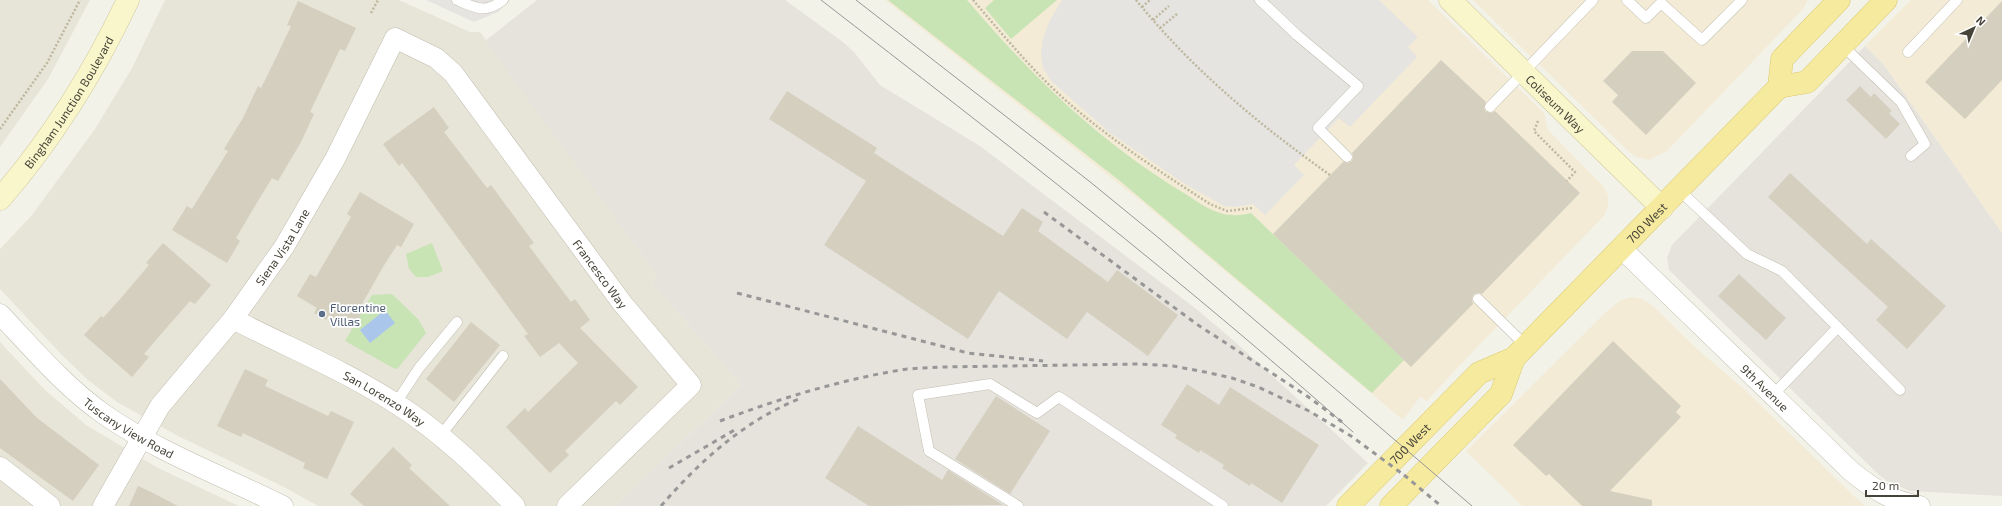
<svg xmlns="http://www.w3.org/2000/svg" width="2002" height="506" viewBox="0 0 2002 506" font-family="'Exo 2',sans-serif">
	<style>
		.residential { fill: #e7e4d8 }
		.commercial { fill: #f3ebd6 }
		.industrial { fill: #e6e3dd }
		.green { fill: #c8e4b5 }
		.parking { fill: #e5e4e0 }
		.water { fill: #aac7eb }
		.building { fill: #d4cfbf }
		.lines { fill: none; stroke-linecap: round; stroke-linejoin: round }
		.lane-casing { stroke: #c1bdaf; stroke-width: 11 }
		.street-casing { stroke: #c1bdaf; stroke-width: 21 }
		.secondary-casing { stroke: #cfc99c; stroke-width: 23 }
		.primary-casing { stroke: #daca70; stroke-width: 23 }
		.path { stroke: #bfb89f; stroke-width: 2.5; stroke-dasharray: 2 2; stroke-linecap: butt }
		.lane { stroke: #fff; stroke-width: 10 }
		.street { stroke: #fff; stroke-width: 20 }
		.secondary { stroke: #faf6cc; stroke-width: 22 }
		.primary { stroke: #f6ea9f; stroke-width: 22 }
		.tram { stroke: #979797; stroke-width: 1 }
		.rail { stroke: #979797; stroke-width: 3; stroke-dasharray: 5 5; stroke-linecap: butt }
		.service-dot { fill: #5c6f8a; stroke: #fff; stroke-width: 1.5 }
		.labels { text-anchor: middle; dominant-baseline: central; stroke-width: 3.5; stroke-linejoin: round; paint-order: stroke }
		.street-label { font-size: 12px; fill: #464338; stroke: #fff }
		.service-label { font-size: 12px; fill: #4e5e75; stroke: #fff; text-anchor: start }
	</style>
	<rect width="100%" height="100%" fill="#f3f2e9"/>
	<path class="residential" d="M0,0h90l-42,79 -48,68z
		M165,0h234l71,32h10l177,243 -5,8 89,102 -126,121h-297l-32,-18 -108,-52 -61,-34 -29,-22 -27,-26 -61,-65v-40l32,-34 63,-86 37,-61z
		M0,342l45,48 41,35 72,43 81,38h-239z"/>
	<path class="commercial" d="M885,0h543l116,113 4,17 55,56 5,9v12l-5,10 -144,149 -32,35 -7,-4 -17,23 -261,-218z
		M1473,0h335l-5,9 -136,142 -18,9 -13,-3 -7,-5z
		M1911,0h91v233l-118,-168 -19,-19z
		M1632,297l10,2 11,7 44,43 47,40 113,110 9,7h-344l-56,-55 140,-139 15,-12z"/>
	<path class="industrial" d="M537,0h248l58,42 11,10 26,33 100,61 215,162 38,32 135,123 -42,43h-711l126,-121 -89,-102 5,-8 -172,-234z
		M1865,46l19,19 118,168v263l-92,-5 -23,-10 -8,-6 -210,-205 -2,-12 5,-13z"/>
	<path class="green" d="M888,0h79c65,76 131,141 217,193 14,9 31,22 49,22 6,1 12,-1 18,-2l153,147 -32,33 -252,-212z
		M994,0h63l-46,39 -26,-31z
		M432,243l11,28 -15,6h-12l-7,-8 -3,-15z
		M392,294l26,25 8,14 -28,35 -3,1 -50,-28 27,-46z"/>
	<path class="parking" d="M426,0h84l-12,12 -24,10z
		M1062,0h317l39,37 -10,10 9,10 -67,70 -11,-9 -45,47 10,10 -39,40 -12,-11 -19,3 -10,-1 -39,-22 -75,-51 -59,-52 -8,-13 -2,-14 2,-16 7,-18z"/>
	<path class="water" d="M385,310l10,13 -25,20 -10,-13z"/>
	<path class="building" d="M298,1l58,27 -11,23 -5,-2 -30,63 4,2 -13,28 -23,39 -6,-3 -14,23 -22,37 4,3 -13,22 -55,-33 15,-24 5,3 36,-58 -4,-2 19,-31 15,-32 3,2 12,-24 18,-38 -4,-1z
		M2002,1v79l-37,39 -40,-37z
		M1632,51h31l33,32 -50,52 -34,-33 6,-7 -15,-14z
		M1441,60l45,42 -2,6 2,4 5,1 4,-2 85,82 -98,101 -3,-1 -5,1 -2,4 1,6 -62,63 -138,-133 70,-72 5,1 4,-2 1,-5 -1,-3z
		M1860,86l11,11 3,-4 18,18 -3,2 11,11 -14,15 -40,-39z
		M787,91l90,57 -3,5 129,83 19,-28 21,14 -5,9 70,51 9,-12 61,45 -30,41 -61,-44 -20,27 -68,-48 -31,48 -144,-94 42,-64 -97,-62z
		M434,107l15,21 -5,4 43,56 4,-3 43,58 -5,3 42,56 4,-3 15,21 -10,8 58,59 -18,18 -4,-4 -51,50 4,4 -19,18 -44,-46 19,-19 3,4 50,-49 -19,-20 -19,14 -16,-21 4,-2 -109,-149 -17,-22 -3,3 -16,-22z
		M1790,173l77,71 4,-5 75,67 -39,43 -31,-29 12,-13 -120,-110z
		M360,192l54,32 -13,23 -4,-2 -14,22 -21,37 4,2 -14,23 -23,-14 -3,5 -12,-7 3,-5 -20,-12 13,-22 6,3 35,-60 -4,-3z
		M163,243l48,42 -16,19 -5,-3 -28,32 -18,21 5,3 -17,20 -48,-42 17,-19 2,2 18,-20 28,-33 -3,-2z
		M1739,274l47,44 -20,22 -48,-44z
		M471,322l29,23 -46,57 -28,-23z
		M1613,341l68,65 -5,6 5,5 -71,74 42,9v6h-70l-33,-32 -3,2 -33,-31z
		M245,369l23,11 -3,6 63,30 3,-5 23,11 -27,57 -24,-11 2,-5 -37,-18 -25,-12 -2,4 -24,-11z
		M0,379l37,39 62,47 -26,36 -73,-53z
		M1187,384l32,21 11,-18 89,58 -37,58 -31,-20 -1,3 -28,-18 2,-3 -24,-15 -1,3 -24,-15 2,-3 -16,-10z
		M996,396l54,35 -40,63 -55,-35z
		M858,426l84,54 6,-10 55,35 -134,1 -44,-28z
		M393,447l19,18 -3,3 41,38h-86l-14,-12z
		M138,486l13,6 27,14h-49z"/>
	<g class="lines">
		<defs>
			<path id="lane" d="M457,0c19,8 28,14 46,0
				M1260,0l37,35 61,51 -40,42 29,29
				M1627,0l19,18 15,-15 41,37 40,-40
				M1842,45l59,57 24,42 -14,12
				M1908,52l49,-52
				M1490,107l103,-107
				M1679,190l68,64 35,17 118,119
				M1478,299l48,47
				M1772,396l66,-69
				M396,403l23,-35 38,-46
				M441,435l62,-79
				M1018,506l-89,-55 -11,-56 72,-11 47,29 22,-16 164,109"/>
			<g id="street">
				<path id="s1" d="M1622,249l230,223c23,18 39,29 68,34"/>
				<path id="s2" d="M0,314c33,35 65,73 105,101 55,38 118,61 178,91"/>
				<path id="s3" d="M233,319c54,28 111,51 162,84 45,28 83,65 120,103"/>
				<path d="M0,467l50,39"/>
				<path id="s4" d="M103,506l57,-100 73,-87 51,-72 51,-88 60,-121 41,20 17,15 169,230 69,82 -124,121"/>
			</g>
			<g id="secondary">
				<path id="s5" d="M1450,0l212,208"/>
				<path id="s6" d="M0,199c52,-60 94,-127 128,-199"/>
			</g>
			<g id="primary">
				<path d="M1779,87l28,-5 79,-82"/>
				<path id="s7" d="M1348,506l131,-133 35,-15 265,-271 3,-28 57,-59"/>
				<path d="M1391,506l110,-112 13,-36"/>
			</g>
		</defs>
		<use href="#lane" class="lane-casing"/>
		<use href="#street" class="street-casing"/>
		<use href="#secondary" class="secondary-casing"/>
		<use href="#primary" class="primary-casing"/>
		<path class="path" d="M973,0c31,36 62,74 98,105 43,37 91,68 139,99l17,7 25,-3
			M1136,0c56,69 122,124 194,175
			M1142,7l8,-7
			M371,13l7,-13
			M1153,20l16,-14
			M1160,28l17,-14
			M1538,121l-4,10 41,41 -8,9
			M0,129l47,-66 33,-63"/>
		<use href="#lane" class="lane"/>
		<use href="#street" class="street"/>
		<use href="#secondary" class="secondary"/>
		<use href="#primary" class="primary"/>
		<path class="tram" d="M821,0c181,140 362,280 532,432
			M856,0l233,181 71,58 312,267"/>
		<path class="rail" d="M1044,212l154,113 109,71 35,26
			M737,293l231,60 75,8
			M720,421c61,-23 123,-42 187,-52l33,-2 200,-3 33,2 32,6 27,6 26,9 51,24 42,25 57,42
			M669,468l69,-40
			M1404,475l37,31
			M661,506c38,-44 83,-85 138,-107"/>
	</g>
	<circle class="service-dot" cx="322" cy="314" r="4"/>
	<g class="labels">
		<g class="street-label">
			<text stroke="none"><textPath href="#s6" startOffset="119">Bingham Junction Boulevard</textPath></text>
			<text stroke="none"><textPath href="#s5" startOffset="148">Coliseum Way</textPath></text>
			<text stroke="none"><textPath href="#s7" startOffset="414">700 West</textPath></text>
			<text stroke="none"><textPath href="#s4" startOffset="316">Siena Vista Lane</textPath></text>
			<text stroke="none"><textPath href="#s4" startOffset="871">Francesco Way</textPath></text>
			<text stroke="none"><textPath href="#s1" startOffset="199">9th Avenue</textPath></text>
			<text stroke="none"><textPath href="#s3" startOffset="171">San Lorenzo Way</textPath></text>
			<text stroke="none"><textPath href="#s2" startOffset="173">Tuscany View Road</textPath></text>
			<text stroke="none"><textPath href="#s7" startOffset="88">700 West</textPath></text>
		</g>
		<g class="service-label">
			<text x="330" y="307">Florentine<tspan x="330" dy="14">Villas</tspan></text>
		</g>
	</g>
	<g transform="translate(1974 28) rotate(44)" stroke="#ffffff" stroke-width="3" paint-order="stroke">
	<path d="M0-3L7 15L0 10L-7 15Z" fill="#464338"/>
	<text y="-6" font-size="11" font-weight="bold" text-anchor="middle" fill="#464338">N</text>
	</g>
	<path d="M1866 490v6h52v-6" fill="none" stroke="#464338" stroke-width="2"/>
	<text x="1872" y="490" font-size="12" fill="#464338" stroke="#ffffff" stroke-width="3" paint-order="stroke">20 m</text>
</svg>
